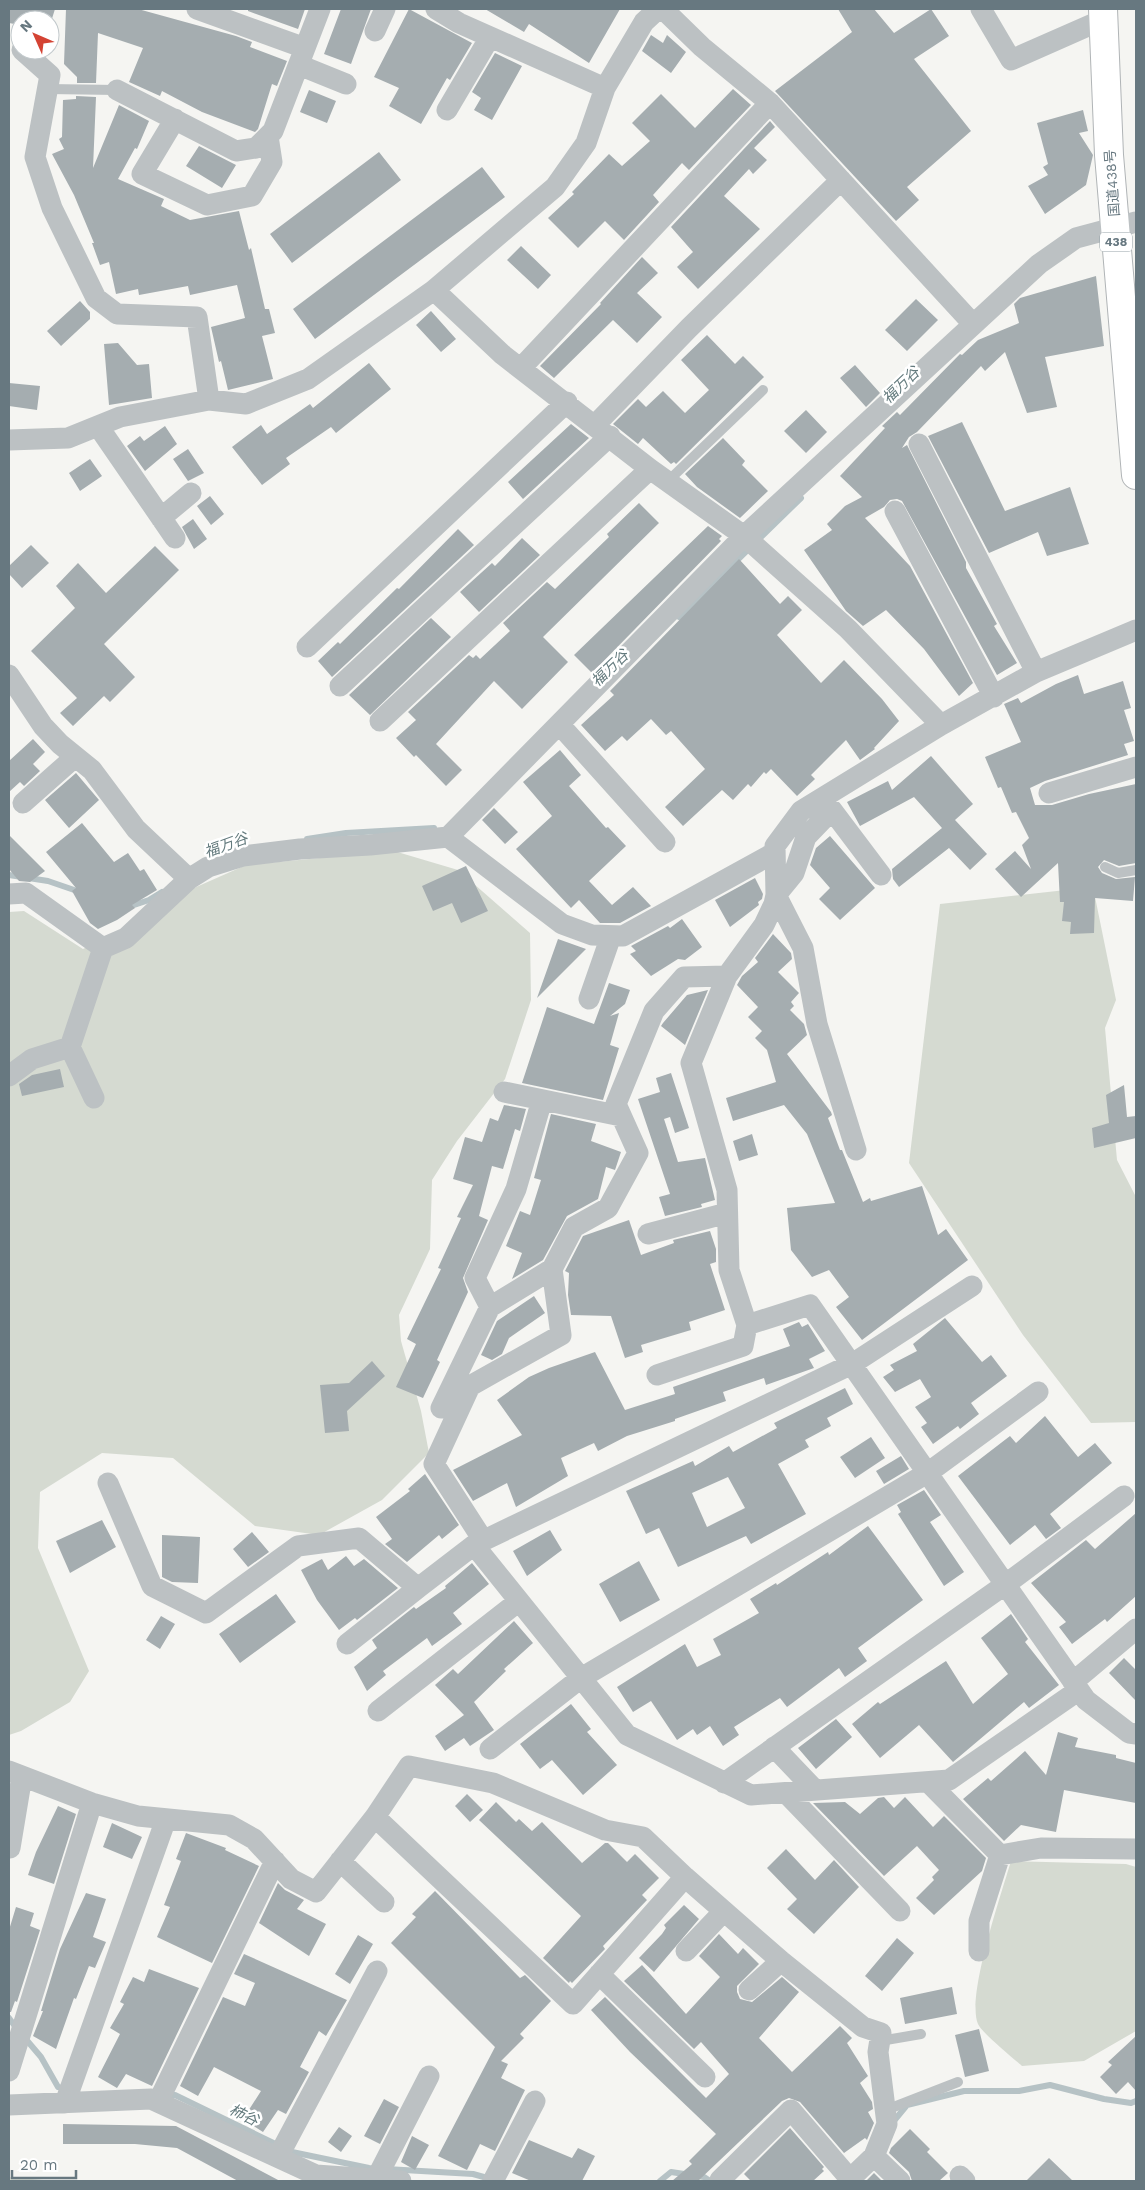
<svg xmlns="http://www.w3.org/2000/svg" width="1145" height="2190" viewBox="0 0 1145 2190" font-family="'Work Sans','Noto Sans JP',sans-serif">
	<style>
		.green { fill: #d5dad1 }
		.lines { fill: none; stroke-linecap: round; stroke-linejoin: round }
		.stream { stroke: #b6c2c5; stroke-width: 6 }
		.building { fill: #a5adb0; fill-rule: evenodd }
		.highway-casing { stroke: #b0b4b6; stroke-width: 30 }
		.lane { stroke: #bcc1c3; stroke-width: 10 }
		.street { stroke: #bcc1c3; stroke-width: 21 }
		.highway { stroke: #fff; stroke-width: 28 }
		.labels { text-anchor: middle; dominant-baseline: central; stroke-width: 5; stroke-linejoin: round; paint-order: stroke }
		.shield { fill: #fff; stroke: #95a0a6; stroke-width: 1 }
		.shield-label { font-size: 12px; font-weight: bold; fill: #677880 }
		.street-label { font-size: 14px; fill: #677880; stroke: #fff }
		.water-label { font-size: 15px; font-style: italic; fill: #637a7d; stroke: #fff }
	</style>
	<rect width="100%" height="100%" fill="#f5f5f2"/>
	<path class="green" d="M394,851l64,19 72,63 1,67 -26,79 -48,62 -25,39 -2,69 -31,66 2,26 20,70 8,42 -47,47 -63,35 -64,-9 -82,-68 -71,-5 -62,39 -2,56 51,123 -19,31 -49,29 -12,4v-823l15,-1 59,38 65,-32 37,-25 61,-27z
		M1093,887l23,113 -11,28 12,132 19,37v225l-45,1 -68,-88 -114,-172 31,-259z
		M1011,1861l115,3 10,3v164l-52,30 -62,5c-9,-8 -40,-33 -44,-42 -12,-27 24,-132 33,-163z
		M9,2177l46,4h-46z"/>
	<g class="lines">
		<path class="stream" d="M679,617l122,-119
			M307,839l39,-6 88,-5
			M9,875l39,6 32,11
			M125,908l24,-8 13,-8
			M9,2018l8,11
			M24,2037l17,20 17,30 9,2
			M167,2095h8l117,57 77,16 104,6 18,5
			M893,2122l14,-17 57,-14h55l31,-6 54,14 27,4 5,-2
			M660,2181l11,-9 33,5 6,4"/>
	</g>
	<path class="building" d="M9,9h46l-5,16v-5h-30v5l-11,-2z
		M66,9h72l98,27 16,6 -2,5 37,14 -10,25 -5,-2 -14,45 -3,3 -53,-20 -40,-21 -2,5 -31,-14 14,-34 -45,-15 -2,50h-19v-6l-13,-13z
		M248,9h57l-7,20 -50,-18z
		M341,9h30l-20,55 -27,-10z
		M409,9l63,34 -22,37 -3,-2 -26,46 -32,-18 10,-18 -25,-11z
		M485,9h135l-31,54 -60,-39 -5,8z
		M838,9h36l20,24 37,-24 18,27 -35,23 57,72 -64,56 12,13 -23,21 -121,-130 77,-59z
		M651,35l12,8 4,-8 19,17 -15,21 -29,-22z
		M495,53l27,13 -30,54 -18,-10 7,-12 -9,-6z
		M733,89l18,16 -62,65 -7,-7 -29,32 6,7 -35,38 -19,-19 -27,27 -30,-30 26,-24 -2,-2 37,-38 13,12 28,-25 -18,-18 29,-29 34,34z
		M309,90l27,11 -9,22 -27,-11z
		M76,96l20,1 -3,71 26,-63 30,16 -12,28 -2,-1 -17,31 46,20 -3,7 29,14 49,-9 10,39 2,-2 14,61h4l6,24 -13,3 11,43 -45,11 -7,-29 -2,1 -8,-35 34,-9 -8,-33 -47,10 -2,-9 -49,9 -1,-6 -22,5 -7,-32 -9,3 -8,-22h2l-20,-48 -22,-41 12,-5 -5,-10 3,-2 1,-37 13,-1z
		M1083,110l5,21 -9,2 14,22 -7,30 -41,29 -17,-28 20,-11 -5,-8 5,-3 -11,-41z
		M770,121l5,6 -21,21 13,12 -14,14 -4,-5 -25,27 36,33 -62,60 -21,-22 16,-15 -22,-25z
		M199,146l37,19 -14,23 -36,-22z
		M379,152l22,28 -109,83 -22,-29z
		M482,167l23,30 -190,142 -22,-30z
		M521,246l30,29 -13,14 -31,-29z
		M642,257l16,16 -21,20 25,24 -25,26 -24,-23 -59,58 -14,-12 61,-62 -1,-1z
		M1096,276l8,70 -59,11 12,50 -30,6 -22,-61 -20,19 -4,-5 -64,66 -8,5 -7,11 5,-3 59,117v6l31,56 -3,2 23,37 -20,12 -95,-174 -5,-2 -7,1 -6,7 -19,11 45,48 63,117 -14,13 -35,-47 -38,-39 -23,16 -17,-15 -42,-61 28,-20 -5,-6 18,-18 17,-9 -22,-21 45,-48 -3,-2 15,-14 3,3 60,-61 2,1 16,-15 41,-17 -5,-19 6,-6z
		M916,299l22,21 -31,31 -22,-21z
		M80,301l10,11v7l-29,27 -14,-15z
		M431,311l25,28 -15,13 -25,-27z
		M707,335l28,29 8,-8 21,21 -88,87 -2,-2 -3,2 -28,-26 -5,6 -25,-20 25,-25 8,8 17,-16 22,22 24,-23 -28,-30z
		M118,343l19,22 12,-1 3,34 -43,7 -5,-61z
		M369,363l22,26 -55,44 -5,-6 -45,31 4,6 -28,21 -30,-38 29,-22 6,9 43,-30 3,4z
		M855,365l25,28 -14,14 -26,-29z
		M9,383l31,3 -3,24 -28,-4z
		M806,410l21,22 -21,21 -22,-22z
		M962,422l43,89 65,-24 19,57 -42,12 -9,-24 -49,21 -61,-117z
		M571,424l18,14 -66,61 -15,-17z
		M165,426l12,18 -32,27 -18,-25 13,-10 4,5z
		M723,438l22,23 -3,4 26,26 -28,27 -43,-31 -12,-13z
		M188,449l16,24 -16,8 -15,-22z
		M90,459l12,17 -22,15 -11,-18z
		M210,496l14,18 -13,11 -14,-19z
		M639,503l20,20 -116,114 25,25 -46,47 -28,-28 -58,63 26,26 -16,16 -30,-31 -2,2 -18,-19 20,-18 -8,-8 61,-57 4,3 3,-3 4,4 30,-28 -7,-8 44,-41 8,7 54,-52 -2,-3z
		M193,519l14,20 -13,10 -12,-22z
		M708,526l14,10 -3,3 2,2 -129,132 -18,-18z
		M458,529l16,16 -142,132 -14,-16 20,-19 2,2 57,-56 2,1z
		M522,538l18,17 -61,57 -19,-20 32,-29 3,3z
		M31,545l18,18 -27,25 -13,-14v-8z
		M155,546l24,24 -75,74 31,33 -25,25 -6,-6 -31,30 -13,-13 17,-15 -46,-47 44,-43 -19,-22 22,-23 28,30z
		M739,559l41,45 8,-8 14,14 -25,25 44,48 23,-23 38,39 17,22 -25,27 1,1 -15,11 -14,-20 -35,35 4,4 -18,17 -26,-27 -5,5 -2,-2 -13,15 -3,-3 -15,16 -11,-10 -39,36 -18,-19 40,-38 -34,-38 -5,4 -15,-16 -24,22 -5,-5 -17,15 -24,-26 33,-30 -4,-4z
		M431,618l20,19 -81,78 -21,-20z
		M1078,675l6,19 39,-13 8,27 -7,2 10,31 -10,3 4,11 -83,26 -15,7 5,17h17l37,-11 47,-10v79l-17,3 -15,-6 -6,7 4,6 14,6 19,-2 -2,24 -38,-3 -1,35 -24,1 1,-12 -9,-1 2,-19h-4l-2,-39 -37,34 -26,-28 20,-18 16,18 -9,-24 7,-7 -13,-26 -4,1 -11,-26 -3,1 -13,-31 36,-15 -17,-38 14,-6 3,5 35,-19z
		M33,739l12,13 -12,12 7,7 -16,15 -4,-4 -11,10v-31z
		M560,750l21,25 -12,11 37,42 2,-1 18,19 -37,35 23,24 21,-18 18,19 -31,17h-20l-21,-23 -8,8 -55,-59 36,-33 -29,-34z
		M931,756l42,48 -18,16 32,34 -17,16 -21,-22 -50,39 -6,-8 -1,-10 50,-41 -28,-31 -54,29 -13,-24 41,-21 4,9z
		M76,773l23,27 -30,28 -24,-28z
		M494,808l24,24 -13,12 -23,-24z
		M82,823l32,39 14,-9 12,18 4,-2 13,21 -25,15 3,3 -18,12 -19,9 -8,-6 -18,-32 4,-3 -30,-36z
		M9,835l36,36 -15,11 -11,-1 -10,-12z
		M830,836l45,52 -35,32 -21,-21 11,-11 -20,-23 6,-17z
		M466,866l22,45 -27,12 -9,-20 -19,8 -11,-25z
		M755,878l8,16 -1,5 -4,3 1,3 -29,22 -15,-27z
		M682,919l20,28 -17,13 -7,-1 -27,17 -21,-22 6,-3 -5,-5 37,-20 2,2z
		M773,934l18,19 1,6 -14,13 21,21 -8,9 3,4 -4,4 14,14 3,11 -20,19 44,58 1,3 -4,3 12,32h2l21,52 7,-4 1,3 51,-15 16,49 8,-6 22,31 -106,80 -26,-33 13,-10 -20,-27 -17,7 -21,-27 -4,-42 48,-5 -28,-69 -23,-29 -51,16 -7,-23 50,-16 -9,-32 -12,-12 7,-7 -14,-14 10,-10 -21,-22 5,-9 16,-14 -3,-4z
		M558,939l28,10 -49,49z
		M609,983l21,7 -5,14 -15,12 9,-3 -9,32 9,3 -16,52 -81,-17 25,-76 47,17z
		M708,990l-23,55 -24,-19 2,-3 24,-28z
		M60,1069l4,18 -42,9 -3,-12 13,-9z
		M671,1073l18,55 -14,5 -5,-16 -6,2 14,43 27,-4 10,42 -14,4 1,3 -37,9 -6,-19 11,-3 -32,-95 22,-7 -4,-14z
		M1124,1085l3,32 9,-1v22l-42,10 -2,-20 17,-5 -3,-28z
		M504,1105l22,4 -6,22 -5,-2 -12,40 -11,-3 -13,50 9,4 -25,58 5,14 -31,68 3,2 -17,36 -27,-11 20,-43 -9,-5 34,-70 -3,-1 23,-50 -4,-1 16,-32 -20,-6 12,-42 17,5 8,-24 8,3z
		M551,1114l45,10 -5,17 30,11 -6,18 -9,-3 -8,32 -31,17 -24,44 -31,19 10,-26 -16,-7 14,-35 10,4 11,-35 -7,-2z
		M752,1134l6,21 -19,6 -6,-20z
		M629,1220l12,35 33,-12 -1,-3 37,-9 6,18v13l-6,2 15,46 -36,12 2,8 -50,15 2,7 -18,6 -14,-42 -40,-1 -3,-20 1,-22 -4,-2 18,-35z
		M534,1296l11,17 -36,25 -7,16 -10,6 -11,-5 16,-34z
		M945,1318l37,44 9,-7 16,21 -36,27 8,11 -19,15 -2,-3 -25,18 -12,-17 6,-4 -12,-16 16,-10 -11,-18 -25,13 -12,-15 11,-7 -4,-5 27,-14 -4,-7z
		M799,1322l3,5 6,-3 17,27 -16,8 5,9 -48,17 -2,-7 -41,14 3,9 -51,18v2l-48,15 -29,15 -4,-8 -33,15 7,18 -52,31 -9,-24 -34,18 -20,-31 69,-35 -25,-35 32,-23 20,-9 46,-16 30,58 50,-16 -2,-7 117,-41 -7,-17z
		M372,1361l13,15 -38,35 2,20 -24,2 -5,-48 29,-2z
		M845,1388l8,16 -26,14 4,8 -26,14 4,7 -31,17 28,50 -55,30 -5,-8 -68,31 -19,-39 -13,6 -20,-43 67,-30 2,5 34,-20 4,6 44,-24 -3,-5zM728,1477l17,31 -38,19 -15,-34z
		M1045,1416l33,41 17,-14 17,20 -62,51 11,14 -15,11 -11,-14 -25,20 -52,-69 52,-40 6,7z
		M871,1437l14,21 -30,20 -15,-21z
		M901,1456l8,13 -25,15 -8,-13z
		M425,1474l34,51 -17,14 -3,-4 -32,27 -22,-18 7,-5 -16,-22 34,-26 -2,-2z
		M924,1490l17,25 -11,7 34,50 -20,14 -46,-72 3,-2 -4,-7z
		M1136,1513v83l-29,26 -2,-3 -33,25 -13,-17 7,-5 -35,-39 55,-43 9,9z
		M102,1520l14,27 -46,26 -14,-32z
		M868,1526l55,74 -65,48 9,13 -22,16 -6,-9 -52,39 -7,-9 -46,29 5,8 -16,11 -13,-20 -13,9 -4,-6 -16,11 -26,-39 -18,11 -16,-25 68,-43 12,23 24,-12 -8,-16 46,-26 -9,-14 26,-16 1,2 51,-33 1,3z
		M550,1530l12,20 -35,26 -14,-25z
		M252,1532l17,20 -21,15 -15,-18z
		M162,1535l38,2 -2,46 -26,-1 -10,-5z
		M346,1556l8,10 10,-7 34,29 -41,32 -2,-2 -16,12 -22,-30 -16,-30 21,-11 6,11z
		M639,1561l21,39 -40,22 -21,-38z
		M472,1563l17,21 -36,29 9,11 -30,22 -5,-8 -44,33 3,4 -19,16 -13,-24 23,-19 -5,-8 42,-33 2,2 30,-21 -1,-2z
		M276,1594l20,28 -56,41 -21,-29z
		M1011,1614l17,25 -3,3 34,43 -30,23 -5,-6 -71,60 -34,-37 -39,33 -28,-34 26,-22 2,2 66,-43 27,43 35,-30 -27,-36z
		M161,1616l14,8 -15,25 -14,-9z
		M514,1621l19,22 -29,26 2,2 -32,31 20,28 -24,16 -6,-8 -19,13 -10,-15 29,-21 -29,-30 18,-16 5,5z
		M1124,1658l12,12v31l-27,-28z
		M571,1704l20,25 -4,3 30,33 -34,30 -31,-35 -12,9 -20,-25z
		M836,1719l16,18 -36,32 -18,-21z
		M1058,1732l20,6 -3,9 41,8v3l20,5v40l-72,-13 -8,42 -35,-7 -17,16 -41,-42 25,-21 3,3 34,-30 21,24z
		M467,1794l16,16 -13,12 -15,-16z
		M884,1797l10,11 11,-11 28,30 11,-11 42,42 -4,13 -48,44 -18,-17 18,-18 -2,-3 7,-7 -22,-24 -33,30 -71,-73 32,-1 15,12 18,-16z
		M496,1802l20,20 3,-3 13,12 10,-9 40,41 23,-20h3l19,19 8,-8 24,24 -17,17 5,5 -44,46 2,3 -33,34 -2,-2 -1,2 -26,-25 38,-42 -102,-96z
		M58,1806l18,8 -22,70 -26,-9 8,-23z
		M112,1823l30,14 -10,22 -29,-12z
		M186,1833l40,15 -1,2 34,16 -47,97 -55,-26 13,-30 -6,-2 17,-44 -5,-2z
		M786,1849l29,31 19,-20 25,27 -45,47 -27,-25 10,-10 -30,-31z
		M278,1883l7,7 19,10 -7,9 29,15 -17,32 -50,-33z
		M435,1891l85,87 5,-3 26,26 -31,33 4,4 -23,23 7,3 -7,14 24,12 -30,61 -15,-7 -13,26 -29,-14 57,-109 -104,-104 25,-26 -4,-3z
		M86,1893l20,6 -13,38 13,5 -11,26 -6,-2 -13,33 -2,-1 -18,51 -23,-13 10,-25h-2l19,-62z
		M684,1905l15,14 -45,53 -15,-14 23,-24 4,-6 -2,-3z
		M16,1907l18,6 -4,13 10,4 -23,72 -2,-1 -4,11h-2v-82z
		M719,1934l19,20 5,-6 16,16 -22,22v6l3,7 12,3 30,-25 17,15 -40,46 33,34 48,-46 12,12 -5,5 21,33 -8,7 12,19 1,7 -5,3 6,11 -7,17 -2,-2 -21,15 -44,-51 -11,-4 -7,3 -84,80h-26l20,-17 -3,-3 27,-27 -86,-82 -39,-42 14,-13 101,101 23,-24 -28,-32 -7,7 -70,-68 18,-16 44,49 34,-37 -21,-21z
		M358,1935l15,9 -23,40 -15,-10z
		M897,1938l17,15 -32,38 -17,-15z
		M244,1954l103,46 -21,36 -7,-5 -19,36 9,5 -23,42 -8,-4 -15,22 -20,-13 18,-28 -47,-24 -16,29 -18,-10 43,-89 22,9 10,-23 -21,-9z
		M149,1969l50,19 -47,98 -26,-12 -9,14 -19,-11 22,-43 -10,-6 14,-24 -4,-2 13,-25 11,5z
		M952,1987l5,27 -52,10 -5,-26z
		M979,2029l10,42 -24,6 -10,-42z
		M1136,2036v55l-8,-9 -12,12 -16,-17 12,-12 -4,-3z
		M384,2099l15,8 -19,37 -16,-8z
		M63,2124l113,2 104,55h-42l-61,-33 -42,-4h-72z
		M339,2127l13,9 -11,16 -13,-10z
		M790,2128l34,39 -2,2 2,2 -11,10h-62l-7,-7z
		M910,2129l20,20 -3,3 21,21 -9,8h-27l-3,-9 -20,-19 2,-5z
		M412,2136l17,9 -14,25 -14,-8z
		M529,2140l43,18 6,-10 17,8 -13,25h-51l-19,-8z
		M1049,2158l24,23h-47z
		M874,2173l8,8h-16z"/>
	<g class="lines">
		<defs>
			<path id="highway" d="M1103,9l6,146 27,320"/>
		</defs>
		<use href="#highway" class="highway-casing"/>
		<path class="lane" d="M48,89l69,1
			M668,481l95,-91
			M1105,867l13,6 18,-3
			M880,2041l41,-7
			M886,2110l72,-28"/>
		<path class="street" d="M197,9l108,39
			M436,9l23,14 146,65 39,-66 14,-13
			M663,9l39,38 68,56 203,221
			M981,9l30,51 93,-41
			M375,31l10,-22
			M22,50l28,25 -15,82 17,51 44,90 21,16 80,3 12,83
			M299,65l47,19
			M605,88l-19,55 -31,44 -121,103 69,65 147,114 94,67 104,93 93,96 95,-53 100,-42
			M117,90l119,61 20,-3 17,-17 47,-122
			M447,110l43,-73
			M175,119l-33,55 65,31 45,-9 20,-34 -4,-26
			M521,368l249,-265
			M595,425l94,-97 152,-148
			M98,426l77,112
			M9,440l59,-2 52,-21 89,-17 37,4 62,-25 126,-89
			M919,444l117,228
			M895,511l99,186
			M161,518l30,-25
			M307,647l260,-245
			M9,675l34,51 17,18 32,26 44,59 53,50
			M340,686l270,-250
			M380,721l270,-252
			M559,724l106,118
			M941,725l-140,86 -26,35 1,49 -2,9 -10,21 -37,51 -36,87 36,127 2,80 18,55 63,-20 276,395 43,33 7,1
			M1049,793l87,-26
			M23,803l52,-46
			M448,837l114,87 30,11 31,1 151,-83
			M9,894l17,-1 77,55
			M103,948l23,-10 63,-59 19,-12 35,-11 57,-7 70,-4 78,-8 296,-301 295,-272 37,-26 60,-16
			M589,999l22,-63
			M70,1047l24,51
			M9,1076l23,-17 38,-12 33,-99
			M504,1092l117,24
			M856,1150l-39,-126 -14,-76 -27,-53 18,-22 12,-36 26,-27 49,65
			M648,1234l79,-21
			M972,1286l-120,78 -378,181 153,190 124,60 198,-15 130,-90
			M490,1307l62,-38
			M657,1375l86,-29 4,-21
			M441,1408l49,-101 -15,-29 41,-89 26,-89
			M108,1483l44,103 54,27 92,-67 61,-8 59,50 56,-43
			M483,1540l-49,-76 36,-78 91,-51 -9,-66 22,-42 34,-19 30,-55 -22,-49 38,-93 30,-34 43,-1
			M347,1644l71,-56
			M1073,1682l63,-53
			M378,1711l141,-110
			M774,1747l41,43
			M490,1749l91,-71 348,-206 109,-80
			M9,1771l83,32 46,13 91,9 25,14 37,40 25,13 59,-75 34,-51 84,17 112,47 38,7 42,40 -112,127 -198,-187
			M928,1782l72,73 -21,66v30
			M724,1783l282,-199 118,-88
			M786,1793l114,118
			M10,1848l12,-72
			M1000,1855l41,-7 95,1
			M340,1861l44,41
			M685,1877l96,84 82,66 18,6 -3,19 9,72 -13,32 -26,25
			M686,1951l38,-40
			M599,1974l106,103
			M749,1990l32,-29
			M9,2071l83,-268
			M158,2102l117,-241
			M65,2103l101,-284
			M9,2105l142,-6 165,76 85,6
			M874,2156l26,25
			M278,2157l99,-186
			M960,2176l5,5
			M376,2179l53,-103
			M493,2181l42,-80
			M723,2181l-3,-1 71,-70 59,69"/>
		<use href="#highway" class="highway"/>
	</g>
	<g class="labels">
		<rect class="shield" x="1100" y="232.5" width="32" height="19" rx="4"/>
		<g class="shield-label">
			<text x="1116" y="242">438</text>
		</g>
		<g class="street-label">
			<text transform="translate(1112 183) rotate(-94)">国道438号</text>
		</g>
		<g class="water-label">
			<text transform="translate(901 385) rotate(-44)">福万谷</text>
			<text transform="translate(610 668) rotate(-44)">福万谷</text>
			<text transform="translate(226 845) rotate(-20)">福万谷</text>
			<text transform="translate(244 2115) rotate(26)">柿谷</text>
		</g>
	</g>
	<rect width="1145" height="2190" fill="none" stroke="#677880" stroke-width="20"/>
	<g transform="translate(35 35) rotate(315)"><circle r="24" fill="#ffffff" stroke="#c2c9cc"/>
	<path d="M0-4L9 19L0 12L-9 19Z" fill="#d44333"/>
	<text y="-8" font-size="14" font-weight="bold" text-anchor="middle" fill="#677880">N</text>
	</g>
	<path d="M12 2170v8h64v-8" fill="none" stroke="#677880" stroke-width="2.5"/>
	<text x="20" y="2170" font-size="15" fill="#677880" stroke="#ffffff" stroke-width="4" paint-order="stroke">20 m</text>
</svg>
